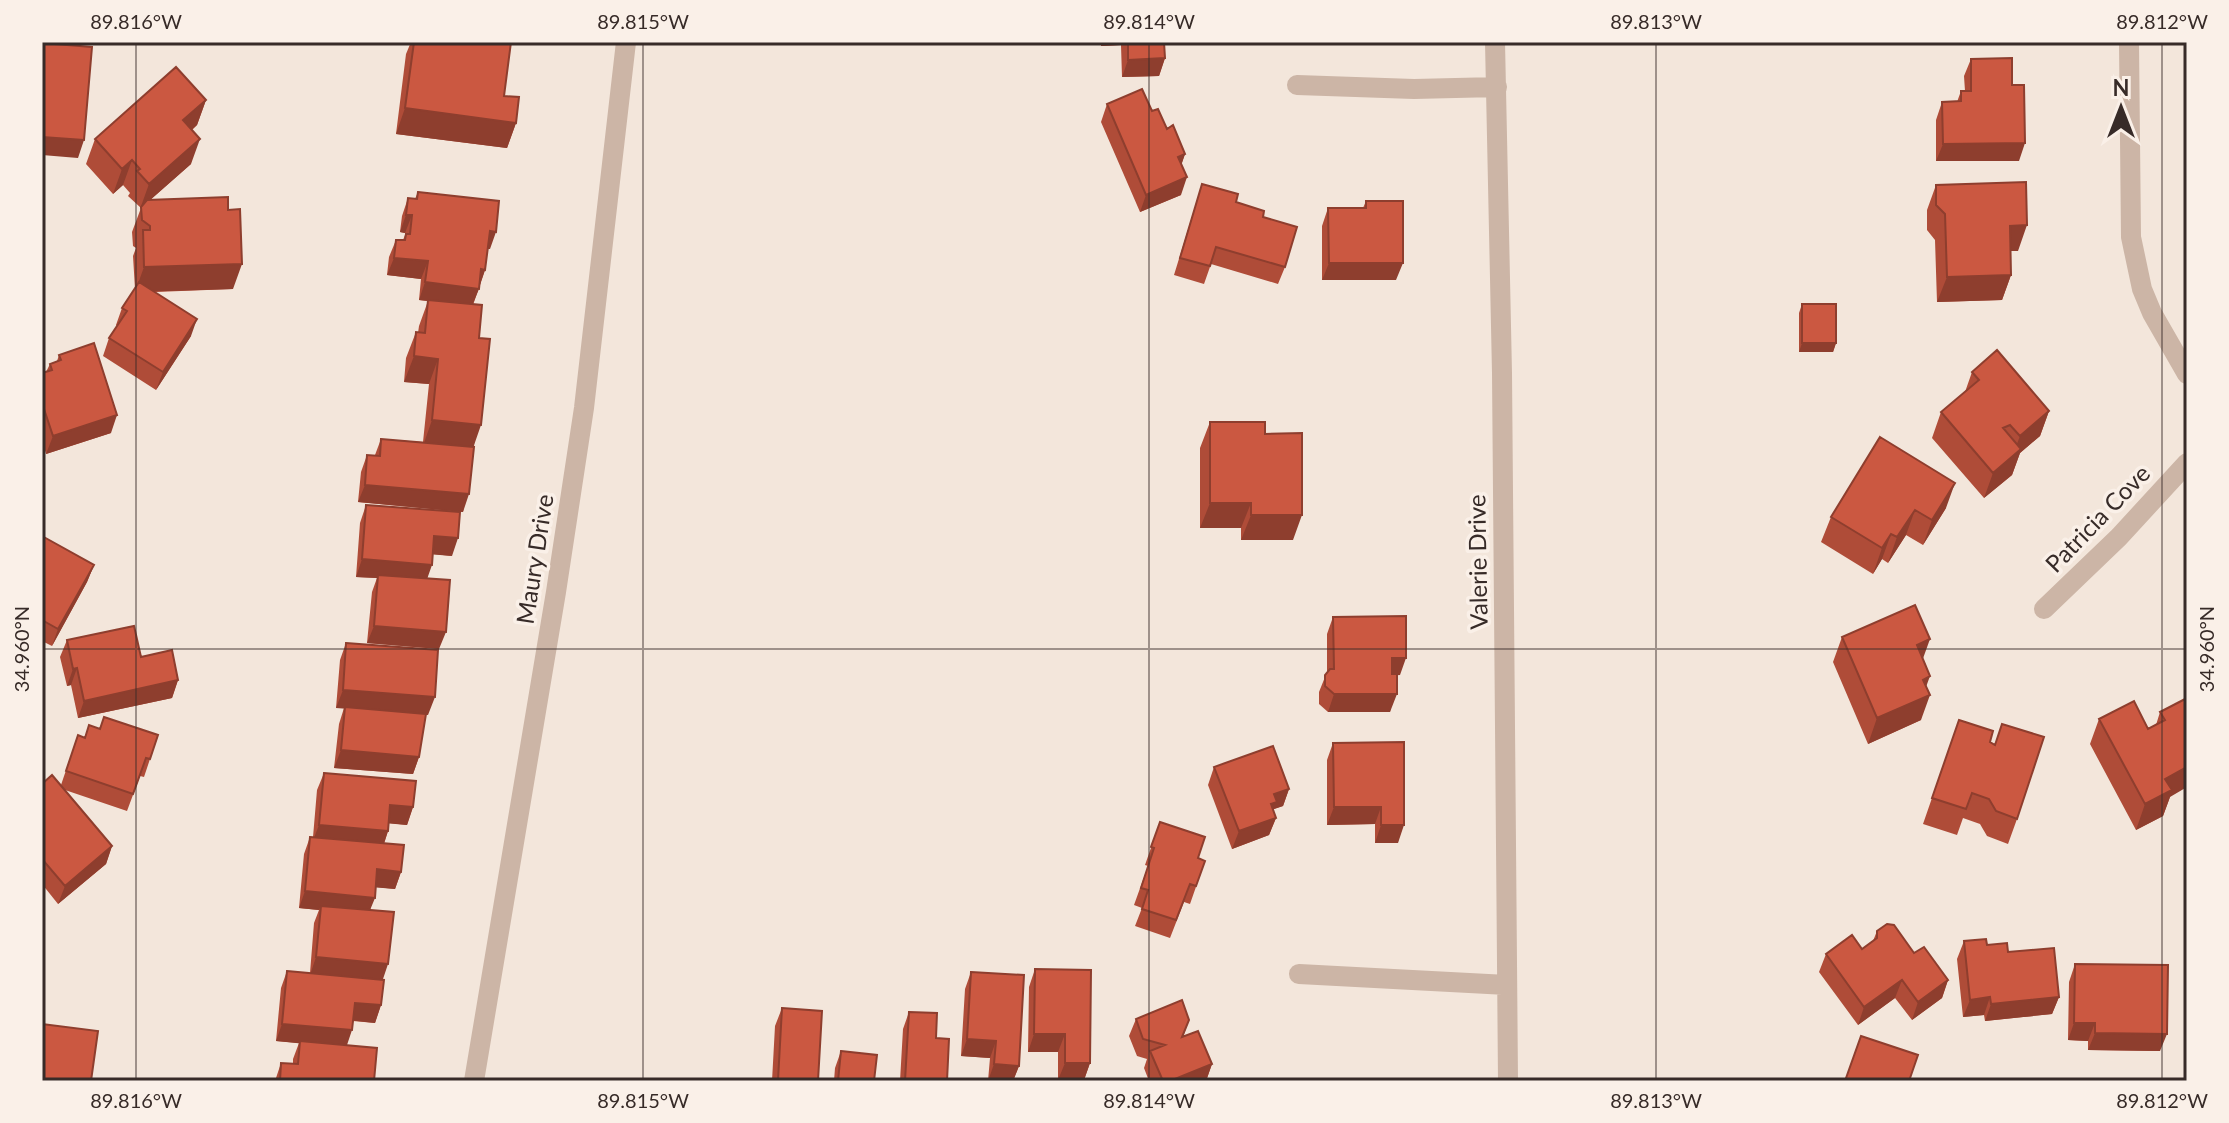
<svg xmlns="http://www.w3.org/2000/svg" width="2229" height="1123" viewBox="0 0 2229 1123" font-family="Lato,sans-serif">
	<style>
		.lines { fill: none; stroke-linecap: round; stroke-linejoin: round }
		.minor { stroke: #ccb5a6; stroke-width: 20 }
		.wall { fill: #af4c38 }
		.shaded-wall { fill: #8e3e2e }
		.building { fill: #cb5841; stroke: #8e3e2e; stroke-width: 2 }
		.ticks { fill: none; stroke: #372b28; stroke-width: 2; stroke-opacity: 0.45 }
		.labels { text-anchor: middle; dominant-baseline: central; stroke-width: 7; stroke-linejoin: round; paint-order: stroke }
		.street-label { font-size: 24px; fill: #372b28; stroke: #faf0e8 }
		.neatline { fill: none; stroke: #372b28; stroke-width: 3 }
		.ticks-label { font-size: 20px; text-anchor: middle; fill: #372b28 }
	</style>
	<rect width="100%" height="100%" fill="#f3e6db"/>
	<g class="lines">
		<path class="minor" d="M1495,42l7,331 6,708
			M2129,42l2,195 11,52 10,24 35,61
			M1297,85l117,4 83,-2
			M2044,609l75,-72 68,-74
			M1299,974l208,11
			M474,1081l82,-489 28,-184 42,-366"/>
	</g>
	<path class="wall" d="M411,42h100l-7,54 12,27 -9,25 -111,-14 10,-80z
		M1101,42h65l-2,1 1,15 -6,18 -37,1 -1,-32 -20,1z
		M1971,59l41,26 7,76h-83v-41l6,-18h15l4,-11h4l-1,-15z
		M206,100l-9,25 -5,5 -1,34 -41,36 83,89 -78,3 36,44 -35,54 -53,-34 6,-18 8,-12 -1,-1 6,-17 13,-19 -2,-33 3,-8 -3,-2 -1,-14 9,-24 -13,-12 2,-3 -7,-8 -10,9 -27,-30 9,-25z
		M1107,104l45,7 15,18 18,25 -4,11v30l-41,17 -39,-90z
		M1202,184l61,33 22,50 -7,17 -67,-20 -7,20 -30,-9z
		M1936,185l82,66h-8l1,24 -9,25 -65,2 -2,-62 -8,-10v-20z
		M418,192l72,57h-2l-3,21 -12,35 6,33 -5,109 -11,65 -105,-10 3,-30 6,-17h8l6,-16 42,3 6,-58 -25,-2 2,-24 10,-26 2,1 1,-7 9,-25 -9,-1 2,-21 -34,-4 2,-18 7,-17h7l2,-5v-2l-5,-1 2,-16 6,-18 7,1z
		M1366,201l30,79h-74v-54l6,-18h35z
		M1802,304l34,39 -3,9h-34v-39z
		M59,355l52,78 -65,21 -4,-14v-67l4,-1 4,-8 7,-3z
		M1972,372l77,39 -9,25 -20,17 -8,22 -28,23 -52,-60 9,-26 24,-20z
		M1210,422l55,12 28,106h-52v-12h-41v-80z
		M1880,437l66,71 -23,37 -17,-10 -18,28 -6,-4 -9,15 -52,-32 10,-25z
		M366,505l86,51 -19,-2 -6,24 12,71 -72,-6 5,-51 5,-14 -21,-1 4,-54z
		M42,536l52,29 -7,17 -35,64 -10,-5z
		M1333,617l67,58h-3l-7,37h-62l-9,-8v-12l8,-20v-38z
		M2187,623v44h-3z
		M1842,637l81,22 -2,61 -53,24 -35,-82z
		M67,640l74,17 37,23 -6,18 -94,20 -7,-33 -4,1 -7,-29z
		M346,643l82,72 -2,-1 -7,43 -6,17 -79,-6 5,-44 5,-16h-8l4,-48z
		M2187,698l-17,99 -7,19 -27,14 -46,-86 9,-25 49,10 8,-4 4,-13z
		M1959,720l31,22 27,77 -9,25 -21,-8 -7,-12 -17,-6 -6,17 -34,-11z
		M100,729l58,6 -14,42 -4,-1 -13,35 -62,-21 47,56 -6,18 -48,40 -16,-20v-100l19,1 17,-50 7,3z
		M1404,742l-6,101h-23v-19l-48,1v-65l6,-17z
		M1214,767l75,22 -6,17 -9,3 -1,3 3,6 -7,17 -37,14 -24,-64z
		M324,773l89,34 -6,18 -18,-2 -1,8 -4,13 17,28 -6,17 -19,-2 -6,23 13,70 -2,25 -6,18 -22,-2 -7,24 28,36h-99l6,-18 12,1v-5l6,-16 -23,-2 5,-53 6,-17 23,2 4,-50 5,-13 -20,-2 5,-54 6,-17h3l4,-47z
		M1160,822l38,36 7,3 -15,43 -6,-2 -14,36 -35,-12 7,-18 -8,-3 14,-39 -3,-1z
		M1877,931l37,22 34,27 -6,18 -30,22 -17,-22 -37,27 -39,-53 7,-18 36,-5 11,-8z
		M1964,941l23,4 21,7 51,45 -7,17 -67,7 -1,-6 -21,2 -6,-58z
		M2075,964l85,87 -72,-1v-9l-20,-1 1,-58z
		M1035,969l55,94 -6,17h-26v-28h-30l1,-65z
		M971,972l48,94 -6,15h-25l2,-23 -29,-2 4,-67z
		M782,1008l36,73h-46l3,-55z
		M909,1012l27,26 11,43h-47l3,-52z
		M1136,1019l53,1 -6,17 29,27 -6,17h-57l-5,-13 3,-9 -10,-3 -8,-20z
		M841,1051l33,30h-40l1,-13z"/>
	<path class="shaded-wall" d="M1102,42h20l-1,3 -20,1z
		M1165,58l-6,18 -37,1 6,-17z
		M206,100l-9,25 -23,20 9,-25z
		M405,108l111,15 -9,25 -111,-14z
		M42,137l42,3 -6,18 -36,-3z
		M200,139l-9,25 -51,45 9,-25z
		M2025,143l-6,18h-83l7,-17z
		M1185,154l-6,18 -1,-15z
		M132,160l-9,25 -10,9 9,-25z
		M1187,177l-6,18 -41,17 6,-17z
		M406,215h6l-7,18 -5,-1z
		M2027,225l-9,26h-17l9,-25z
		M490,231l6,1 -6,17h-7z
		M394,258l34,3 -7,18 -34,-4z
		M1329,263h74l-7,17h-74z
		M242,264l-9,25 -98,3 9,-25z
		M481,269l4,1 -6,18z
		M2011,275l-9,25 -65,2 10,-25z
		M425,282l54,7 -7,17 -53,-6z
		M197,319l-6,17 -35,54 7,-18z
		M1802,343h34l-3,9h-34z
		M414,356l24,3 -9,25 -25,-2z
		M2049,411l-9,25 -20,17 -8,22 -28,23 9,-25 19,-16 8,-21z
		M117,415l-6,18 -65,21 7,-18z
		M432,420l49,5 -9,26 -49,-5z
		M1955,483l-9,25 -23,37 9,-25z
		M365,485l104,9 -6,18 -105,-10z
		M1210,503h41l-10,25h-41z
		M1915,510l-9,25 -18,28 9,-26z
		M1251,515h51l-9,25h-52z
		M1891,534l-9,25 -9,15 9,-26z
		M434,536l24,2 -6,18 -24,-2z
		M362,559l70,6 -6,17 -48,-7 -1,3 -21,-1z
		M94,565l-7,17 -35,64 6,-17z
		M374,626l72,6 -7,17 -72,-6z
		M1930,639l-9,25 -4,-19z
		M1392,658h14l-6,17 -14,1z
		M77,668l-6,17 -4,1 6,-17z
		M1930,676l-8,22 8,-3 -9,25 -53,24 9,-26 46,-38z
		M178,680l-6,18 -94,20 6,-17z
		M343,690l92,7 -7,18 -92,-7z
		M1334,694h63l-7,18h-62z
		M341,750l78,7 -6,17 -79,-6z
		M2187,767v20l-17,10 -7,19 -27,14 9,-26 20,-25z
		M1289,789l-6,17 -9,3 -4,11 6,-2 -7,17 -37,14 7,-18 35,-37z
		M390,805l23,2 -6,18 -23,-2z
		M1334,807h47l-6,17 -48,1z
		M319,825l69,6 -6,18 -70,-6z
		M1381,825h23l-6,18h-23z
		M112,846l-6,18 -48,40 7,-18z
		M377,869l24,3 -6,17 -24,-2z
		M305,891l70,7 -7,17 -47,-9 -2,4 -20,-2z
		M316,957l72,7 -6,18 -72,-7z
		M1902,980l-7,18 -37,27 6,-18z
		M1948,980l-6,18 -30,22 6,-18z
		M1990,997l-6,18 -21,2 7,-17z
		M2059,997l-7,17 -67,7 6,-17z
		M355,1003l26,2 -6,18 -27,-3z
		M2074,1023h21l-7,18 -20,-1z
		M282,1024l70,6 -6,18 -70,-7z
		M2095,1033l72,1 -7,17 -72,-1z
		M1034,1034h31l-7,18h-30z
		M967,1039l29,2 -6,17 -29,-2z
		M1065,1063h25l-6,17h-26z
		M994,1064l25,2 -6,15h-25z
		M1212,1064l-6,17h-36z"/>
	<path class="building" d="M414,42h97l-7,54 15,1 -3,26 -111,-15z
		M1128,42h36l1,16 -37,2z
		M42,43l50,4 -8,93 -42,-3z
		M2012,58v27h12l1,58 -82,1 -1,-42 19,-1v-10h10v-32z
		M176,67l30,33 -23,20 17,19 -51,45 -12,-13 3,-2 -8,-9 -10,9 -27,-30z
		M1142,89l10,22 6,-2 9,20 6,-4 12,29 -7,3 9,20 -41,18 -39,-91z
		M2026,182l1,43 -17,1 1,49 -64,2 -2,-63 -9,-9v-20z
		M1202,184l36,10 -2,8 28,9 -1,6 34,10 -12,40 -69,-20 -6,19 -30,-8z
		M418,192l81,9 -3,31 -6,-1 -5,39 -4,-1 -2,20 -54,-7 3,-21 -34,-3 2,-18h9l1,-6h4l2,-19h-6l2,-17 9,1z
		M228,197v13l12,-1 2,55 -98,3 -1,-37h7v-4l-8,-6 -1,-13 6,-7z
		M1366,201h37v62h-74l-1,-55h38z
		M139,282l58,37 -34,53 -54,-34 18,-27 -5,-3z
		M428,300l54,5 -3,33 11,1 -9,86 -49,-5 6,-61 -24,-3 2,-24 9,1z
		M1802,304h34v39h-34z
		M94,343l23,72 -64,21 -11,-33v-30l10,-3 -2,-6 11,-4 -2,-5z
		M1997,350l52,61 -29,25 -10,-11 -7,3 18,21 -28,24 -52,-61 38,-32 -7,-8z
		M1210,422h55v12l37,-1v82h-51v-12h-41z
		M1880,437l75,46 -23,37 -17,-10 -18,27 -6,-3 -9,14 -51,-31z
		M381,439l93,8 -5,47 -104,-9 2,-30 13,1z
		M366,505l94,7 -2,26 -24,-2 -2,29 -70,-6z
		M42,536l52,29 -36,64 -16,-9z
		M378,575l72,5 -4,52 -72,-6z
		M1915,605l15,34 -13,6 13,31 -7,4 7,15 -53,23 -35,-81z
		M1406,616v42h-14v16h5v20h-63l-9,-8v-11l5,-6h4l-1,-52z
		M134,626l7,31 31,-7 6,30 -94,21 -7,-33 -4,1 -6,-29z
		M346,643l92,7 -3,47 -92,-7z
		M2187,698v69l-22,12 7,11 -27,14 -46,-85 35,-18 14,28 17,-9 -5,-8z
		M345,707l81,7 -7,43 -78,-7z
		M104,717l54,18 -8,24 -4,-1 -13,36 -67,-23 12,-36 7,3 4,-13 11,4z
		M1959,720l34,11 -3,11 5,3 7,-21 42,13 -27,82 -21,-8 -7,-12 -17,-6 -6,16 -34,-11z
		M1404,742v83h-23v-18h-47l-1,-64z
		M1273,746l16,43 -15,5 3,8 -6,2 5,14 -37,13 -25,-64z
		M324,773l92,8 -3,26 -23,-2 -2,26 -69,-6z
		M52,775l60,71 -47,40 -23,-27v-75z
		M1160,822l45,15 -7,21 7,3 -9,25 -6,-2 -14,36 -34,-11 6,-19 -7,-2 13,-40 -3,-1z
		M310,837l94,8 -3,27 -24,-3 -2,29 -70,-7z
		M321,906l73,6 -6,52 -72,-7z
		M1887,924l7,1 20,28 10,-6 24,33 -30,22 -16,-22 -38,27 -38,-53 26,-19 10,14 15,-11v-7z
		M1986,939l1,6 20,-2 1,9 46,-4 5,49 -68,7 -1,-7 -20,3 -6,-59z
		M2075,964l93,1 -1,69 -72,-1v-10h-21z
		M1035,969l56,1 -1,93h-25v-29h-31z
		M287,971l97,9 -3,25 -26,-2 -3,27 -70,-6z
		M971,972l53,3 -5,91 -25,-2 2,-23 -29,-2z
		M1182,1000l7,20 -7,17 16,-6 14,33 -42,17h-7l-13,-30 15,-6 -22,-6 -7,-20z
		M782,1008l40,3 -4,70 -40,-1z
		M909,1012l28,1 -1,25 13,1 -2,42h-42z
		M42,1024l56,7 -7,50h-49z
		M1861,1036l57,19 -9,26h-64z
		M300,1041l77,7 -3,33h-94l1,-18 17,1z
		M841,1051l36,4 -3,26h-36z"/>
	<path class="ticks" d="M136,42v1039M643,42v1039M1149,42v1039M1656,42v1039M2162,42v1039M42,649h2145"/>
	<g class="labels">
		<g class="street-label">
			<text transform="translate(2097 518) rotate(-46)">Patricia Cove</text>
			<text transform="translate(534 559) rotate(-81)">Maury Drive</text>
			<text transform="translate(1477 562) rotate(-91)">Valerie Drive</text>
		</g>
	</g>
	<rect width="2229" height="1123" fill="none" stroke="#faf0e8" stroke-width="88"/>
	<g transform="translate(2121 108)" stroke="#faf0e8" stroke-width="6" paint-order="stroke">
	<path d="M0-6L14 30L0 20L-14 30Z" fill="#372b28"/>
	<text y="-12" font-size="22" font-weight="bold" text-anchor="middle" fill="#372b28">N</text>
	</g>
	<rect x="44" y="44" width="2141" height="1035" class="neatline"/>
	<g class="ticks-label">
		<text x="136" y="29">89.816°W</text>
		<text x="643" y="29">89.815°W</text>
		<text x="1149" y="29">89.814°W</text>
		<text x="1656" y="29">89.813°W</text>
		<text x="2162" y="29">89.812°W</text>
		<text transform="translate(22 649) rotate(-90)" y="7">34.960°N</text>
		<text transform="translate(2207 649) rotate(-90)" y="7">34.960°N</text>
		<text x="136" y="1108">89.816°W</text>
		<text x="643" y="1108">89.815°W</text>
		<text x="1149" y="1108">89.814°W</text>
		<text x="1656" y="1108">89.813°W</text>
		<text x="2162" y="1108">89.812°W</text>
	</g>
</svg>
